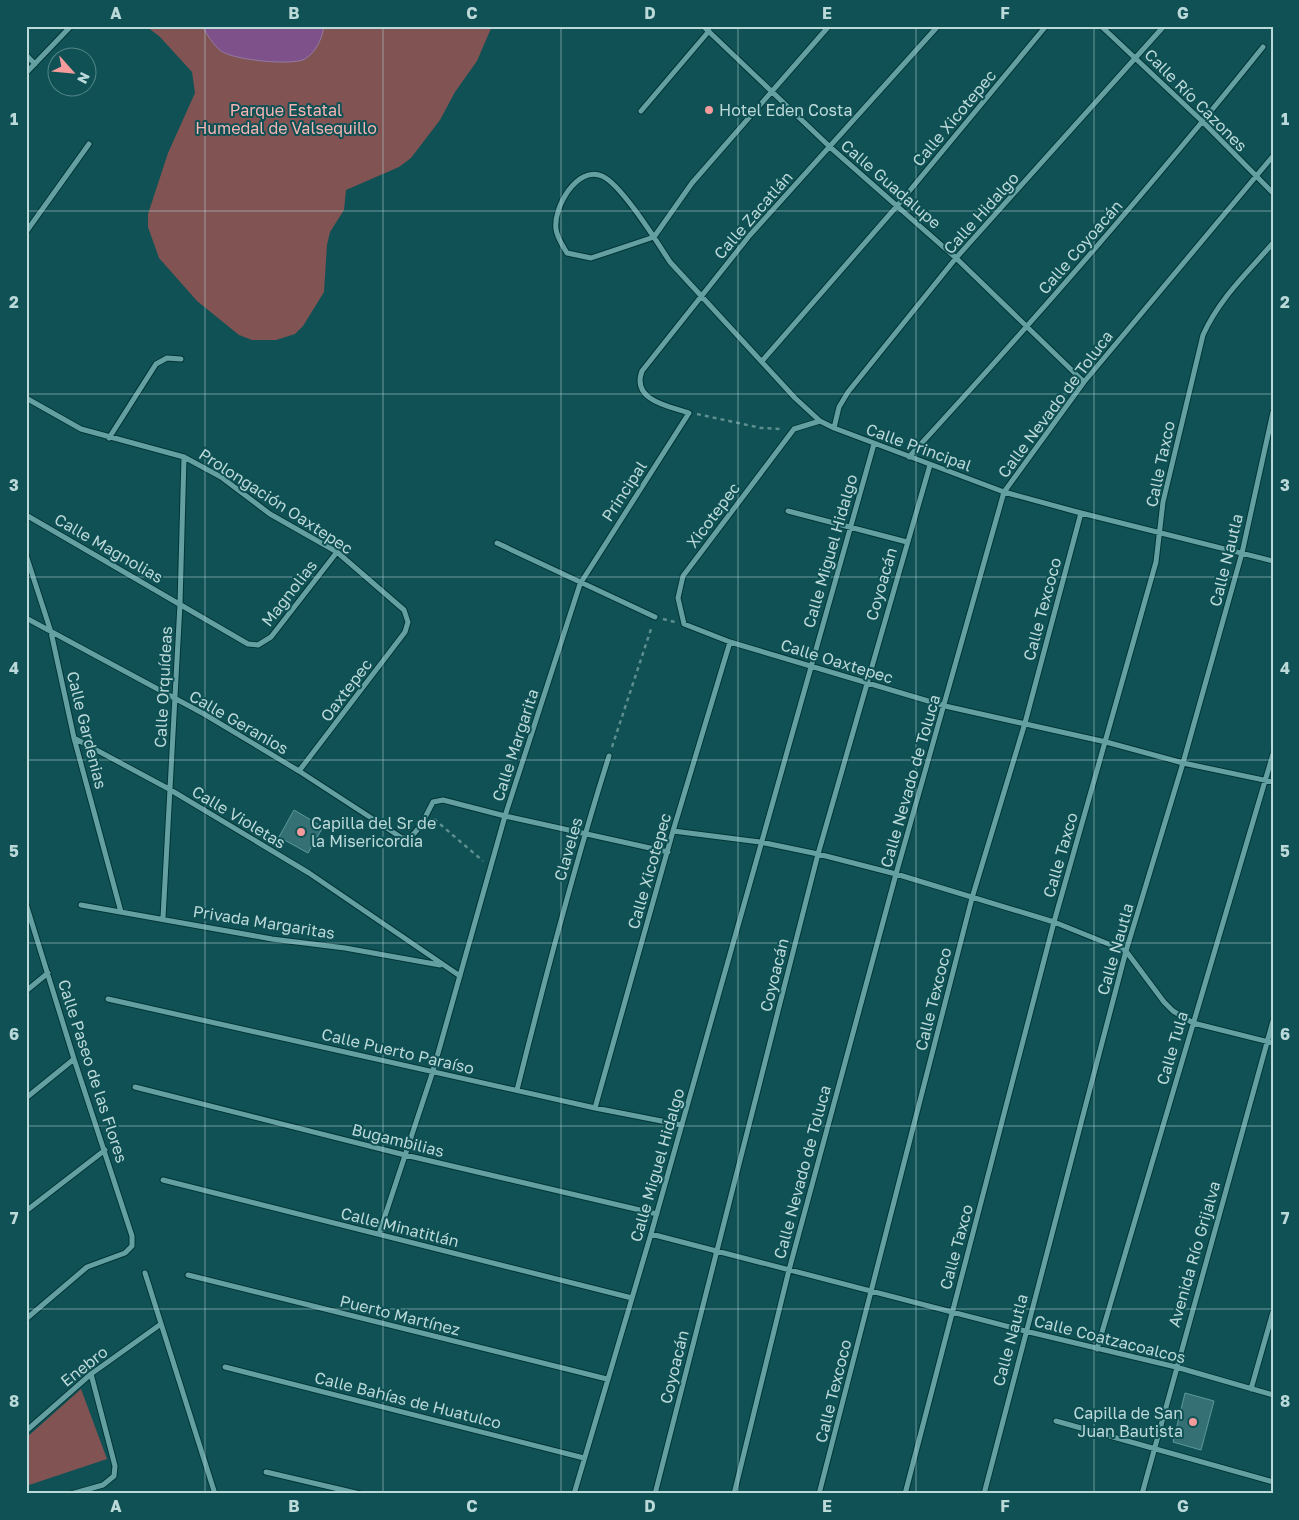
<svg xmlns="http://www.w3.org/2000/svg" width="1299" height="1520" viewBox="0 0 1299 1520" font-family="'Golos Text',sans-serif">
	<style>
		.green { fill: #825353 }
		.water { fill: #7f518a; stroke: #917aa2 }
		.building { fill: #357174; stroke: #5c989b }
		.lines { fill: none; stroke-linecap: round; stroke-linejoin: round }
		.minor-casing { stroke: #023537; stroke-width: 7 }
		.path { stroke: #5d8e90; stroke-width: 2.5; stroke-dasharray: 4 4; stroke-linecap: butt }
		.minor { stroke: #64a0a2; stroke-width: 5 }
		.grid { fill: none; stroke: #bcd9da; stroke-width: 1; stroke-opacity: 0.55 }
		.poi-dot { fill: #f59b9b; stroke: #0f5154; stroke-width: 2 }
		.labels { text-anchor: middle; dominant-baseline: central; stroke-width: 4; stroke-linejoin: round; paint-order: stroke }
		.street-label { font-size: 16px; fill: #bcd9da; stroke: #0f5154 }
		.park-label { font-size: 16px; fill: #f6b3b2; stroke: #0f5154 }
		.poi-label { font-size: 16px; fill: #bcd9da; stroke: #0f5154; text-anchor: start }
		.neatline { fill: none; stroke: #bcd9da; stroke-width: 2 }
		.grid-label { font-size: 16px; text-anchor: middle; font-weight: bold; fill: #bcd9da }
	</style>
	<rect width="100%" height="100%" fill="#0f5154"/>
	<path class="green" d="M146,26h346l-15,35 -22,31 -15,28 -29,38 -12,9 -53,23 -2,20 -14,22 -3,13 -3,47 -21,34 -8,8 -19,6h-24l-13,-5 -42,-34 -38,-43 -11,-31v-13l20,-61 27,-60 -3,-21 -32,-35z
		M81,1389l26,70 -81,27v-48z"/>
	<path class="water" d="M202,26h122c-2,13 -8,26 -19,33 -14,7 -71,1 -84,-8 -8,-6 -14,-17 -19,-25z"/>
	<path class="building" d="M294,810l29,17 -15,26 -29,-16z
		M1185,1393l29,8 -13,49 -28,-8z"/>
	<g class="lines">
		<defs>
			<path id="minor" d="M703,26l127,121 126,111 128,124
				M829,26l-137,157 -38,54 -63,21 -24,-5c-4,-7 -10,-15 -11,-24 -3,-21 21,-64 46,-53 19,8 55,66 68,86l125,136 25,23 14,7 170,64 77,21 192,48
				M1101,26l102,96 70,71
				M26,55l9,9
				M26,73l45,-47
				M641,111l68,-80
				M26,232l63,-88
				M762,361l135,-155 149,-180
				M26,398l55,31 103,28 37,20 49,37 67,38 67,58 4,12 -3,10 -106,139
				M820,421l-26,8 -111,147 -5,22 6,26 46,18 215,64 161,36 77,21 90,19
				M834,428l5,-21 9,-15 108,-134 208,-232
				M109,438l47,-74 11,-6 14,1
				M909,457c122,-133 241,-269 354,-410
				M788,511l119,31
				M26,515l222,129 10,1 13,-8 66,-85
				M497,543l158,74
				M26,555l25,77 23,106 47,174
				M26,618l178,96 95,57 103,67h7c12,-9 17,-23 24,-36l10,-2 62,16 163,36
				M74,738l95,51 140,84 151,103
				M673,831l87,11 58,12 78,20 158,48 72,29 38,51 9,9 20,12 80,20
				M26,904l48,155 58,177v10l-7,7 -38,14 -61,52
				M81,905l191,34 73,9 95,17
				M163,918l17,-314 4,-147
				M26,991l22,-18
				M108,999l487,109 87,17
				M135,1087l270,68 252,59
				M517,1090c28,-112 57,-224 92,-334
				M26,1098l48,-39
				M595,1108l78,-277 57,-189
				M163,1180l469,118
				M26,1211l79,-61
				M379,1234l54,-163 72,-255 75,-232 109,-171c-21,-7 -58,-13 -47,-42l108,-136 188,-209
				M651,1234l374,97 151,36 97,28
				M145,1273l70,221
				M188,1275l419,104
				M1097,1349l176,-595
				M225,1367l359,91
				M1251,1389l22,-77
				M1056,1421l217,61
				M26,1431l65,-57 70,-50
				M266,1472l94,22
				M71,1494l32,-9 11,-9 1,-10 -24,-92
				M574,1494l77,-260 223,-790
				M655,1494l163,-640 112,-389
				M734,1494l55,-224 107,-396 108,-382 80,-110 189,-226
				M819,1494l153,-596 53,-175 56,-210
				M905,1494l149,-572 102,-360 7,-60 40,-167c16,-36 44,-62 70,-92
				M984,1494l142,-543 57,-188 59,-210 31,-141
				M1142,1494l131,-473"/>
		</defs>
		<use href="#minor" class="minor-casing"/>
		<path class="path" d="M697,414l64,14 21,1
			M663,619l12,3
			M612,747l40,-121
			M434,819l49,42"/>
		<use href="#minor" class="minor"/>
	</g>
	<path class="grid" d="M205,26v1468M383,26v1468M561,26v1468M738,26v1468M916,26v1468M1094,26v1468M26,211h1247M26,394h1247M26,577h1247M26,760h1247M26,943h1247M26,1126h1247M26,1309h1247"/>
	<g class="poi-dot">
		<circle cx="709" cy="110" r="5"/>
		<circle cx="301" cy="832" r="5"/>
		<circle cx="1193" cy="1422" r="5"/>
	</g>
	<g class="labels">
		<g class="street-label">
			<text transform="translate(1196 100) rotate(45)">Calle Río Cazones</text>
			<text transform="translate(954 118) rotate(-50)">Calle Xicotepec</text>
			<text transform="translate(891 184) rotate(41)">Calle Guadalupe</text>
			<text transform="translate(981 213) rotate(-48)">Calle Hidalgo</text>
			<text transform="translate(753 215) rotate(-49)">Calle Zacatlán</text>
			<text transform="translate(1080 247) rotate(-49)">Calle Coyoacán</text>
			<text transform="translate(1055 404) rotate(-53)">Calle Nevado de Toluca</text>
			<text transform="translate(919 447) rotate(20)">Calle Principal</text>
			<text transform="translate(1160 464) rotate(-78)">Calle Taxco</text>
			<text transform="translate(624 491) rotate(-57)">Principal</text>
			<text transform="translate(276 501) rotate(33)">Prolongación Oaxtepec</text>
			<text transform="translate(713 515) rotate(-53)">Xicotepec</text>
			<text transform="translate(109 548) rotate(30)">Calle Magnolias</text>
			<text transform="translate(830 551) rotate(-74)">Calle Miguel Hidalgo</text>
			<text transform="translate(1226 560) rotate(-76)">Calle Nautla</text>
			<text transform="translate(881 584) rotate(-74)">Coyoacán</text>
			<text transform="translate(289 593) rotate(-52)">Magnolias</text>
			<text transform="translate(1042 609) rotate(-75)">Calle Texcoco</text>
			<text transform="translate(837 661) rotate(17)">Calle Oaxtepec</text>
			<text transform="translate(163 687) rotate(-87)">Calle Orquídeas</text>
			<text transform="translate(346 690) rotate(-53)">Oaxtepec</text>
			<text transform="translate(239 722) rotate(30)">Calle Geranios</text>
			<text transform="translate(87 730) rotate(76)">Calle Gardenias</text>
			<text transform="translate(515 745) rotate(-72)">Calle Margarita</text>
			<text transform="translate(910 781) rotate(-74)">Calle Nevado de Toluca</text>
			<text transform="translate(239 817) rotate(31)">Calle Violetas</text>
			<text transform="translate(568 849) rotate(-74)">Claveles</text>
			<text transform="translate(1060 855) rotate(-74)">Calle Taxco</text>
			<text transform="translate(649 871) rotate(-74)">Calle Xicotepec</text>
			<text transform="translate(264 922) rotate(9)">Privada Margaritas</text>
			<text transform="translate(1115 949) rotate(-74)">Calle Nautla</text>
			<text transform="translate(774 975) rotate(-76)">Coyoacán</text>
			<text transform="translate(933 999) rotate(-76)">Calle Texcoco</text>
			<text transform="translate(1172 1048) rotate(-74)">Calle Tula</text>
			<text transform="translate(398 1051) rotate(13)">Calle Puerto Paraíso</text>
			<text transform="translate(93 1071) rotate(72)">Calle Paseo de las Flores</text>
			<text transform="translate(398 1140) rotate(14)">Bugambilias</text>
			<text transform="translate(657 1165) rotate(-74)">Calle Miguel Hidalgo</text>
			<text transform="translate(802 1172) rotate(-75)">Calle Nevado de Toluca</text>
			<text transform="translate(400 1227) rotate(14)">Calle Minatitlán</text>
			<text transform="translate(956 1247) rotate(-75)">Calle Taxco</text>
			<text transform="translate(1194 1254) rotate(-74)">Avenida Río Grijalva</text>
			<text transform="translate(400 1315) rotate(14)">Puerto Martínez</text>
			<text transform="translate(1110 1339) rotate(14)">Calle Coatzacoalcos</text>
			<text transform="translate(1010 1340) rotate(-75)">Calle Nautla</text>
			<text transform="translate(84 1366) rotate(-38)">Enebro</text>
			<text transform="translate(674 1367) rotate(-76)">Coyoacán</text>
			<text transform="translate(833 1391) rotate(-76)">Calle Texcoco</text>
			<text transform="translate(408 1400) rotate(14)">Calle Bahías de Huatulco</text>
		</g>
		<g class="park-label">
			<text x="286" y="110">Parque Estatal<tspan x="286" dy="18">Humedal de Valsequillo</tspan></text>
		</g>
		<g class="poi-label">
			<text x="719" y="110">Hotel Eden Costa</text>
			<text x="311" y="823">Capilla del Sr de<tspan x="311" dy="18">la Misericordia</tspan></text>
			<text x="1183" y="1413" text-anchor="end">Capilla de San<tspan x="1183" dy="18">Juan Bautista</tspan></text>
		</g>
	</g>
	<rect width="1299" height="1520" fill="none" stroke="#0f5154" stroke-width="55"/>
	<g transform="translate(72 72) rotate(117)"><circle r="24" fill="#0f5154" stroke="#54878a"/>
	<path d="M0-4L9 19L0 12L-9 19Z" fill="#f59b9b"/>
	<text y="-8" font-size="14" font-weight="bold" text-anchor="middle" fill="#bcd9da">N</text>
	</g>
	<rect x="28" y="28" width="1244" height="1464" class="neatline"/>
	<g class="grid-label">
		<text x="116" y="19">A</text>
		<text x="294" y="19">B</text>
		<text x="472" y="19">C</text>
		<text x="650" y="19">D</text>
		<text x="827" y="19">E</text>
		<text x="1005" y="19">F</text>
		<text x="1183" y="19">G</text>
		<text x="14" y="125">1</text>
		<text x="1285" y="125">1</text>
		<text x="14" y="308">2</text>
		<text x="1285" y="308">2</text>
		<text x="14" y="491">3</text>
		<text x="1285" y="491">3</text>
		<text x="14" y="674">4</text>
		<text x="1285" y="674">4</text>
		<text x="14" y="857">5</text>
		<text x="1285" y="857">5</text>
		<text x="14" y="1040">6</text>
		<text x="1285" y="1040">6</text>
		<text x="14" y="1224">7</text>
		<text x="1285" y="1224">7</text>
		<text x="14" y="1407">8</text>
		<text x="1285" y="1407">8</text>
		<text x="116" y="1512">A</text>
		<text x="294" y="1512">B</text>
		<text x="472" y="1512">C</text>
		<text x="650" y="1512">D</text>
		<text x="827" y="1512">E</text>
		<text x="1005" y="1512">F</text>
		<text x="1183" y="1512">G</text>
	</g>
</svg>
